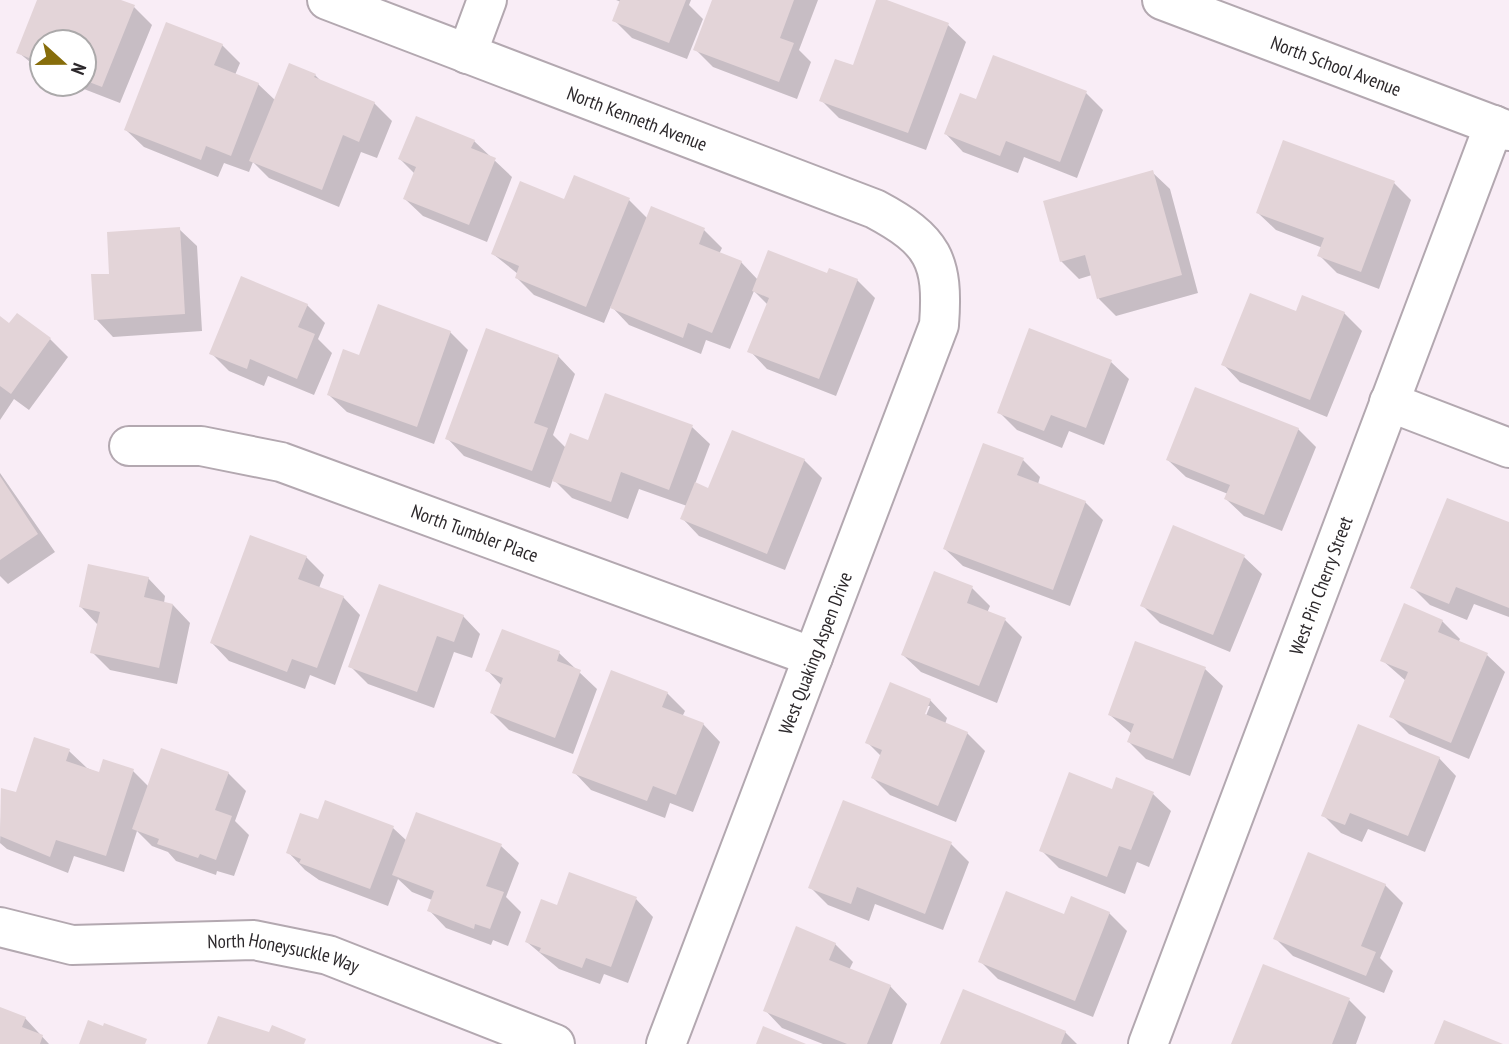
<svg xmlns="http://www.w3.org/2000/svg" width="1509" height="1044" viewBox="0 0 1509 1044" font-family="'PT Sans Narrow',sans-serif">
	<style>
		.shadow { fill: #0003; fill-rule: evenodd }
		.building { fill: #e3d4d8 }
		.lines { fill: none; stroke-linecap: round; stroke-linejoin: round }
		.minor-casing { stroke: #b3a8b0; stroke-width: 42 }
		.tertiary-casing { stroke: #b3a8b0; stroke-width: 42 }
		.minor { stroke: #fff; stroke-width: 38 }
		.tertiary { stroke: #fff; stroke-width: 38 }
		.labels { text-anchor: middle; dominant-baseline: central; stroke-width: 6; stroke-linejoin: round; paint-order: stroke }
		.street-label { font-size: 19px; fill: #2c282b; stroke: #fff }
	</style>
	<rect width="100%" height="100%" fill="#f9edf6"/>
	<path class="shadow" d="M39,0h78l17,7 18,18 -32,78 -49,-19h13v-42h-42v30l-24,-20z
		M616,0h75l-2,5 14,14 -16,40 -55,-21 -18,-18 7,-18z
		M714,0h104l-19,50 12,12 -14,37 -84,-32 -18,-18z
		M878,0l70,25 18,17 -40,108 -87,-32 -18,-18 33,-33z
		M222,45l18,18 -5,12 23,9 18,17 39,-26 7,7 52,21 18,18 -15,37 -16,-6 -22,55 -70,-29 -16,-16 -4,10 -25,-9 -6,14 -74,-30 -18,-17z
		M1086,93l17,17 -26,68 -53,-21 -6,16 -55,-21 -17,-18 31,-33z
		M474,141l38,36 -25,65 -64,-26 -18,-17 10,-25 -15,-15z
		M1152,172l18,17 28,104 -82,23 -17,-17 -7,-24 -13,4 -18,-18z
		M1394,183l17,17 -32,89 -42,-16 -17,-17 3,-8 -47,-18 -18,-17z
		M629,200l19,19 56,11 18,18 -3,6 22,8 17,18 70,-5 29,5 18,18 -39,98 -69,-27 -17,-18 18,-46 -14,-14 -24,58 -24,-9 -5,14 -72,-29 -18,-19 -7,17 -70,-28 -17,-17 1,-4 -25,-20 72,-53z
		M179,229l18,17 5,85 -89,6 -17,-18 15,-44z
		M307,305l18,18 -7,16 14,14 -18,42 -46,-19 -4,10 -35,-15 -18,-18z
		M1297,313h47l18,18 -35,86 -87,-35 -17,-18z
		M17,315l33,24 18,18 -39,53 -15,-11 -14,21v-102l10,8z
		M1030,331l81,31 18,17 -25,66 -35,-14 -7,17 -45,-18 -18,-18z
		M450,332l18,18 -34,94 -87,-32 -18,-17z
		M558,356l17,18 -22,61 13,13 23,-6 17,-47 86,32 18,17 -15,40 14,6 95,-30 18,18 -37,92 -86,-34 -17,-18 5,-12 -48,-17 -11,30 -56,-21 -19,-19 -3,9 -86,-32 -17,-18z
		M1298,429l18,18 -34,84 -38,-15 -18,-17 2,-5 -42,-17 -18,-17z
		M1023,460l17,17 -2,7 47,18 18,18 -33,86 -107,-40 -18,-17z
		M0,473l55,79 -47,32 -8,-8z
		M1509,524v93l-35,-13 -7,16 -37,-15 -17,-17z
		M1174,527l70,30 18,17 -32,78 -70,-29 -18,-18z
		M306,557l18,18 -5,13 24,9 17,18 -25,70 -25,-10 -5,14 -76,-28 -17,-18z
		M148,578l17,18 -1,7 9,2 17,18 -13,61 -67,-14 -18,-18 6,-27 -17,-18z
		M972,588l18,18 -3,7 18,7 17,17 -25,66 -76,-31 -18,-17z
		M463,616l17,18 -8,24 -18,-6 -20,56 -66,-24 -17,-17z
		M1442,621l18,18 -2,4 29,12 18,17 -36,87 -60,-25 -18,-18 15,-35 -24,-21z
		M559,653l38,36 -24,65 -64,-24 -17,-17 10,-27 -14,-15z
		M1205,669l18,17 -33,90 -44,-17 -17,-17 3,-8 -22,-19z
		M667,693l18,18 -3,6 21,7 17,18 -27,70 -23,-9 -5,15 -74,-28 -17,-18z
		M930,700l17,18 -2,6 22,9 18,18 -29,71 -66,-27 -17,-17 8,-22 -14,-14zM926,706h4l-7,17z
		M69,751l18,17 13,6 33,-3 16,16 79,-14 18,18 -11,30 14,14 -15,41 -17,-5 -1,4 -40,-14 -8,-9 -16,-6 -15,-15 -13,41 -50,-16 -6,17 -61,-24 -7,-6 2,-53 15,4z
		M1439,758l17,18 -31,76 -57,-23 -6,13 -21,-9 -18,-18z
		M1117,779l36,15 18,17 -22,56 -12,-5 -12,32 -66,-26 -18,-18 72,-59z
		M326,802l67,26 14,13 10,-27 84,32 18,17 -13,34 15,15 -13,34 -15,-6 -2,5 -45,-17 -17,-18 3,-10 -20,-8 -14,-13 -10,27 -69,-26 -14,-10 -17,-18 31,-30z
		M844,802l107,42 18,18 -26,68 -68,-26 -6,17 -41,-16 -18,-18z
		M1385,885l18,18 -23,55 13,13 -9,22 -91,-37 -18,-18z
		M636,899l17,18 -25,66 -24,-9 -4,10 -41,-15 -32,-27 31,-34z
		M1109,913l18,18 -34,86 -95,-38 -18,-18 85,-45z
		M835,944l18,18 -4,8 41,16 17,18 -15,40h-69l-41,-16 -17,-18z
		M1349,1000l17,17 -10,27h-123z
		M0,1009l25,9 24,26h-49z
		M1065,1032l12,12h-135z"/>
	<path class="building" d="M37,0h84l14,5 -33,82 -18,-7v-38h-42v21l-26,-10z
		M620,0h66l-17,43 -57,-22z
		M712,0h82l-14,38 14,5 -15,39 -86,-32z
		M876,0h11l62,23 -41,110 -89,-32 16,-42 18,6z
		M166,22l57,22 -9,21 45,18 -28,73 -25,-10 -5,14 -77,-30z
		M993,55l94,36 -27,71 -54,-21 -6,15 -56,-22 16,-41 16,6z
		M289,63l27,11 -2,3 61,25 -16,40 -16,-7 -21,55 -73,-29z
		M416,116l59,24 -4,8 25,10 -27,67 -66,-26 13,-32 -18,-8z
		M1283,140l112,41 -34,91 -44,-16 7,-18 -68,-25z
		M1153,170l29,105 -85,24 -12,-44 -25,7 -17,-61z
		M574,175l56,23 -44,109 -71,-29 4,-12 -28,-12 29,-73 44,18z
		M651,206l54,22 -6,16 43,17 -30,72 -24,-10 -5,15 -73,-30z
		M180,227l5,87 -91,6 -3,-46h18l-2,-42z
		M768,250l59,23 2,-5 29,11 -39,100 -72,-27 22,-54 -17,-7z
		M241,276l67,28 -10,23 17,7 -18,45 -47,-20 -3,10 -38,-15z
		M1250,293l46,18 6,-16 43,17 -35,88 -89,-35z
		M378,304l73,27 -34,96 -90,-32 16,-46 16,6z
		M17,313l34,25 -40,56 -11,-8v-70l9,7z
		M486,328l73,27 -25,68 14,5 -16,43 -87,-32z
		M1029,328l83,32 -26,68 -35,-13 -7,16 -47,-18z
		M1195,387l104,41 -35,87 -40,-16 6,-14 -64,-25z
		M605,393l88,32 -24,65 -48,-18 -10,30 -59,-21 18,-48 18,7z
		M732,430l73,29 -38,95 -87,-35 15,-37 13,6z
		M983,443l41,15 -7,17 69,26 -33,89 -110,-41z
		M0,476l38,58 -38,26z
		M1447,498l62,24v86l-53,-21 -7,17 -39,-16z
		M1173,525l72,30 -32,80 -73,-29z
		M250,535l57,21 -9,23 46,17 -27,72 -25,-9 -5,13 -77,-29z
		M88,564l61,13 -5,20 29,7 -14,64 -69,-15 10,-41 -21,-5z
		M934,571l39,15 -6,17 39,15 -27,68 -78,-31z
		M379,584l85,31 -10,27 -17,-6 -20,56 -69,-25z
		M1404,603l39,17 -5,12 50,21 -37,90 -62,-26 19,-45 -28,-11z
		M502,629l58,22 -3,10 24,9 -26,68 -65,-25 13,-35 -18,-7z
		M1135,641l71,26 -33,92 -46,-17 7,-18 -26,-9z
		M611,670l57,22 -6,15 42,16 -28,72 -23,-9 -6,15 -75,-28z
		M890,682l41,17 -6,15 43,18 -30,74 -67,-28 11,-28 -17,-7z
		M1358,724l82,33 -32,79 -58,-23 -5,12 -24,-9z
		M34,737l36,12 -4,12 33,11 4,-13 31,10 -28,87 -50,-16 -6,17 -50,-21 1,-48 15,4z
		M161,748l68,24 -14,38 17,6 -16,44 -16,-6 -2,4 -41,-14 2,-5 -27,-10z
		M1069,772l43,17 4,-12 38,15 -23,58 -12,-4 -12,31 -68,-26z
		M325,800l69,26 -24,63 -71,-26 2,-4 -15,-6 14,-40 18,6z
		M843,800l109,42 -27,72 -68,-27 -6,17 -43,-16z
		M416,812l86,32 -16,42 18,6 -14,37 -15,-5 -1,5 -47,-18 7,-20 -42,-16z
		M1308,852l78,32 -25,62 15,6 -10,24 -93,-37z
		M569,872l68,25 -26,70 -25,-9 -4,10 -43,-16 2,-4 -16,-6 16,-43 16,6z
		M1006,891l58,23 7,-18 39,16 -35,89 -97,-39z
		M796,926l40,17 -7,17 62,25 -24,59h-20l-84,-33z
		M1263,964l87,34 -18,46h-101z
		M963,989l103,42 -5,13h-121z
		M0,1007l26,10 -4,10 21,8 -3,9h-40z
		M218,1016l51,16 3,-7 34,14 -2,5h-97z
		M88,1020l15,6 1,-3 43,16 -2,5h-66z
		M1444,1020l59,24h-69z
		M763,1026l43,18h-50z"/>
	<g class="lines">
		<defs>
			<g id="minor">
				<path id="s1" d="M327,0l548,209c58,31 69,51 64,116l-273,719"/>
				<path d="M467,54l20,-54"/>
				<path d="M1389,402l120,46"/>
				<path id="s2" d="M129,446h72l80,16 532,195"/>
				<path id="s3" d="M0,927l72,18 182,-5 74,15 227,89"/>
				<path id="s4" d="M1148,1044l346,-919"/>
			</g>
			<g id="tertiary">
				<path id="s5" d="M1162,0l347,131"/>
			</g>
		</defs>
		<use href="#minor" class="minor-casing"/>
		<use href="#tertiary" class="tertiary-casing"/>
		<use href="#minor" class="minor"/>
		<use href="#tertiary" class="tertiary"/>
	</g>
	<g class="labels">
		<g class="street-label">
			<text stroke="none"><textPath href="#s5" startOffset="186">North School Avenue</textPath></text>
			<text stroke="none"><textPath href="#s1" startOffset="332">North Kenneth Avenue</textPath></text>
			<text stroke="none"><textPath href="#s2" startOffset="360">North Tumbler Place</textPath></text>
			<text stroke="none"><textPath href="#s4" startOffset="490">West Pin Cherry Street</textPath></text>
			<text transform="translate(815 653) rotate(-69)">West Quaking Aspen Drive</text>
			<text stroke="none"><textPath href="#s3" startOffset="287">North Honeysuckle Way</textPath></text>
		</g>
	</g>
	<g transform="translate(63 63) rotate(111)"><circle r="33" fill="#ffffff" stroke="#aba9aa" stroke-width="2"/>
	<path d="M0-5L12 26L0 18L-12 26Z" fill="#876d0b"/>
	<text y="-10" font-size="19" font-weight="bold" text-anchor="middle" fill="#2c282b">N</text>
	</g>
</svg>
